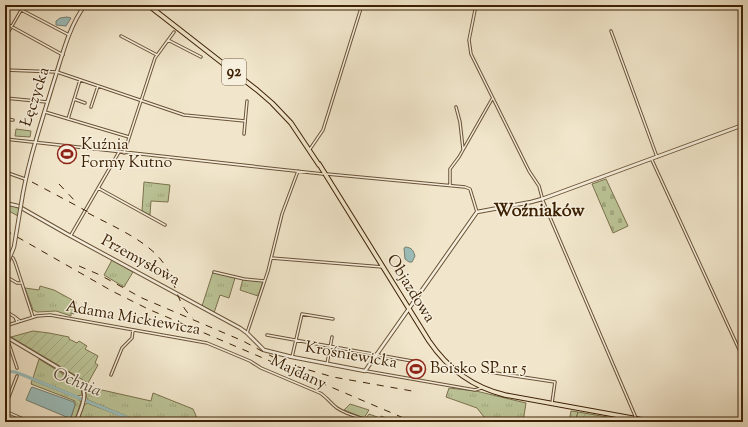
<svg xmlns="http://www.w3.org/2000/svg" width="748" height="427" viewBox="0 0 748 427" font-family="'Sorts Mill Goudy',serif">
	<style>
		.grass { fill: url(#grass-tufts); stroke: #7c724e }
		.cemetery { fill: url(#cemetery-stones); stroke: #7c724e }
		.garden { fill: url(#garden-furrows); stroke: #7c724e }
		.pitch { fill: #bbc497; stroke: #7c724e }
		.water { fill: #9bbebc; stroke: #757f72 }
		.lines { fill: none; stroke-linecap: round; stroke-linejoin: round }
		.river { stroke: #9bbebc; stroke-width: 3 }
		.minor-casing { stroke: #6a5236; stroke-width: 3.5 }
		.tertiary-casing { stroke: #6a5236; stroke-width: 4.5 }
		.primary-casing { stroke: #3d2104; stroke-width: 5.5 }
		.minor { stroke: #f6efdd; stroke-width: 1.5 }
		.tertiary { stroke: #f6efdd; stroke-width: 2.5 }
		.primary { stroke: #f1e6cb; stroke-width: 3.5 }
		.rail { stroke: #3d2104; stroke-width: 1; stroke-dasharray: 7 7; stroke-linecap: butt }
		.tertiary-bridge-casing { stroke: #6a5236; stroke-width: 4.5; stroke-linecap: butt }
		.tertiary-bridge { stroke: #f6efdd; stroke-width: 2.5 }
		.labels { text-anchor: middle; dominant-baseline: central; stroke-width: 3; stroke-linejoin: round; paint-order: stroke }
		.shield { fill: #f6efdd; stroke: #745f45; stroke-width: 1 }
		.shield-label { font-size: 15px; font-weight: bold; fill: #3d2104 }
		.street-label { font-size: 16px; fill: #3d2104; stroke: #f6efdd }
		.poi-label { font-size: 16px; fill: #3d2104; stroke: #f6efdd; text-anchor: start }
		.water-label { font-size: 17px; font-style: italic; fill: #59503b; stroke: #f6efdd }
		.quarter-label { font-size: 18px; font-weight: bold; fill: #3d2104; stroke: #f6efdd }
	</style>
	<defs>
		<pattern id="grass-tufts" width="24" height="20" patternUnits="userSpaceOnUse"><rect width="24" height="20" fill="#bbc497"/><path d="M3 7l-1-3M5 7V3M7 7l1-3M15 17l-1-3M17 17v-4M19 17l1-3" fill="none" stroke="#a2a880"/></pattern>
		<pattern id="cemetery-stones" width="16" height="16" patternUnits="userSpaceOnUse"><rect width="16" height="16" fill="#bbc497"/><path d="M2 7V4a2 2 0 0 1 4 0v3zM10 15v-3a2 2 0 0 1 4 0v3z" fill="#a2a880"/></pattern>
		<pattern id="garden-furrows" width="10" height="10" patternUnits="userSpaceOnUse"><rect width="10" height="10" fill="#bbc497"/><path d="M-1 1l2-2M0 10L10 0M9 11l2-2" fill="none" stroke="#a2a880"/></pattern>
	</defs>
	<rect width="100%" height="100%" fill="#f1e6cb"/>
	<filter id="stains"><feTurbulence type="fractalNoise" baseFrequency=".005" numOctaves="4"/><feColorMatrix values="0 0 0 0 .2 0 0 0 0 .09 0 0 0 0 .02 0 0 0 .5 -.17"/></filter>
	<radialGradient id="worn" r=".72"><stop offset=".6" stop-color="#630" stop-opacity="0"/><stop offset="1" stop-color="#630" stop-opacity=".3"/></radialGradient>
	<path class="grass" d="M144,182l26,3 -2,17 -17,-1 -1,14 -8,-4z
		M5,204l13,3 1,1 -1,8 -13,-7z
		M112,260l21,12 -9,15 -20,-12z
		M213,272l22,6 -6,20 -9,-3 -6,18 -12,-7z
		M243,279l20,2 -5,15 -18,-6z
		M40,286l14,4 22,12 -2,12 -3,-1v3l-15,-5 -19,1 -4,-2 -8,-22 14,2z
		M39,359l37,23 5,6 1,7 -5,1 -44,-18z
		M32,380l47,19 2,3 -7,20 -4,-1 5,-16v-4l-44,-17z
		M449,388l27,3 50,12 -3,19h-28l-11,-5 -7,-9 -31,-11z
		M90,390l6,2 6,-2 49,11 2,-8 40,16 4,9 15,4h-71l-53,-22 -2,-3v-5z
		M87,403l49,19h-58l6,-17z
		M350,404l19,6 -5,8 -20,-8z
		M571,411l7,1 -3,10h-6z
		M369,414l11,4 1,-2 17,6h-12l-3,-1 -7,1 -10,-4z"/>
	<path class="cemetery" d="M606,179l22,47 -15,7 -21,-49z"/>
	<path class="garden" d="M33,331l16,2 20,4v2l8,4 2,-2 8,5 -2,3 13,7 -3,7 3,2 -10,18 -77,-46z
		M578,412l47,8v2h-50z"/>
	<path class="pitch" d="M16,129l15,2 -1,6 -15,-1z"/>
	<path class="water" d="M67,17l4,1 -5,8 -10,-1v-4l4,-3z
		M406,247c6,1 7,3 9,9l-3,6h-3l-4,-3 -1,-11z
		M32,387l42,15 1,3 -4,12 -2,1 -43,-18 5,-12z"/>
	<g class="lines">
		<path class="river" d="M5,371l10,1 8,3 115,47"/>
		<defs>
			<path id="minor" d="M12,5l57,30
				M476,5l-7,35 2,14 58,117 10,15 4,15 93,217
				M743,5v1
				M5,23l58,32
				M611,31l46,126
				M121,36l36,19
				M5,38l19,-33
				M168,40l33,17
				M5,70l52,2 127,43 61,6
				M5,98l42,4
				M74,99l11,4
				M91,107l7,-21
				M456,107l4,15 3,27
				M45,112l84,25
				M5,119l8,1
				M68,119l12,-39
				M244,134l3,-33
				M5,139l318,35
				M310,149l13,-19 39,-125
				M124,153l31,-95 19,-26
				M652,160l91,198
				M5,172l20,7
				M327,174l138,13 5,2 7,23
				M450,185v-16l9,-12 33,-58
				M98,188l67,37
				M71,235l48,-83
				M5,254l8,4 2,4 18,55
				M271,258l112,9
				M214,272l30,7 20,2
				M5,276l12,7h5
				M5,311l10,6
				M17,322l-2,-5 5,4
				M5,326l32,-10 13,-1 157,28 43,18 11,7 59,25c7,4 10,10 17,15 10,7 25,10 36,14
				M247,333l21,-62 14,-57 16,-43
				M267,335l145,26
				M7,338l10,30
				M292,357l10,-43 31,5
				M327,364l5,-27
				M366,371l109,19 6,-2
				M489,372l66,10 -3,21
				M111,375l11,-27 10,-10 1,-8
				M5,407l12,-31
				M5,411l25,11"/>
			<path id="tertiary" d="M5,203l13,3 49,28 173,94 7,5 17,17 28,7 73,14 112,-159 54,-10 11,-3 201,-74
				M21,205c6,-41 20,-81 32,-121 9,-27 15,-56 32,-79
				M5,336l67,40c20,13 11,28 4,46"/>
			<path id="primary" d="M148,5l109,85 15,13 19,20 28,42
				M319,164l110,177c19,28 43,46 76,54l149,27"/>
		</defs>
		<use href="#minor" class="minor-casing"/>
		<use href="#tertiary" class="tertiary-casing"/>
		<use href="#primary" class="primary-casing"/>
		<use href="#minor" class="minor"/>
		<use href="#tertiary" class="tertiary"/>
		<use href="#primary" class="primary"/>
		<path class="rail" d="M32,182l60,32
			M59,184l17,18
			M88,213c24,13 61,28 76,51 12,17 12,40 29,54
			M5,230l107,61 36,18 265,113
			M79,266l21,9 42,23 101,43 30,16
			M295,366l38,11 79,14"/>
		<defs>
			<path id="tertiary-bridge" d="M5,269l9,-22 7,-42"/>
		</defs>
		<use href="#tertiary-bridge" class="tertiary-bridge-casing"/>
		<use href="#tertiary-bridge" class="tertiary-bridge"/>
	</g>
	<defs>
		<symbol id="stadium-ring" viewBox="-11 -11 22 22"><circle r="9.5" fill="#f6efdd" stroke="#8f2418" stroke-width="1.5"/><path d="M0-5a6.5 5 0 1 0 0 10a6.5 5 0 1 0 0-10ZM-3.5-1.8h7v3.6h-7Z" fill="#8f2418"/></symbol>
	</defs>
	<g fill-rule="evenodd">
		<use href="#stadium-ring" x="56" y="143" width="22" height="22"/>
		<use href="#stadium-ring" x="405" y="358" width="22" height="22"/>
	</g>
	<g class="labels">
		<rect class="shield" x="222" y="59" width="24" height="26" rx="3"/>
		<g class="shield-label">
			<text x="234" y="72">92</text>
		</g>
		<g class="street-label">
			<text transform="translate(36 97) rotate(-72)">Łęczycka</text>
			<text transform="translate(140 261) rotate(29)">Przemysłowa</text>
			<text transform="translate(410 289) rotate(58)">Objazdowa</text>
			<text transform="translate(133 319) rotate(10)">Adama Mickiewicza</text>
			<text transform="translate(351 356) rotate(10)">Krośniewicka</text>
			<text transform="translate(298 373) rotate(25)">Majdany</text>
		</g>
		<g class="poi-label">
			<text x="81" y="145">Kuźnia<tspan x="81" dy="18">Formy Kutno</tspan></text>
			<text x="430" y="369">Boisko SP nr 5</text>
		</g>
		<g class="water-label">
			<text transform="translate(77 383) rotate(22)">Ochnia</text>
		</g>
		<g class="quarter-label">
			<text x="539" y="212">Woźniaków</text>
		</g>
	</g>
	<rect width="748" height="427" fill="none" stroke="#f1e6cb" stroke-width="20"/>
	<rect x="6" y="6" width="736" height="415" fill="none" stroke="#3d2104" stroke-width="2"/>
	<rect x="10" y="10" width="728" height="407" fill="none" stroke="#3d2104"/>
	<rect width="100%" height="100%" filter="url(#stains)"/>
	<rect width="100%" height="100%" fill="url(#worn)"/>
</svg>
